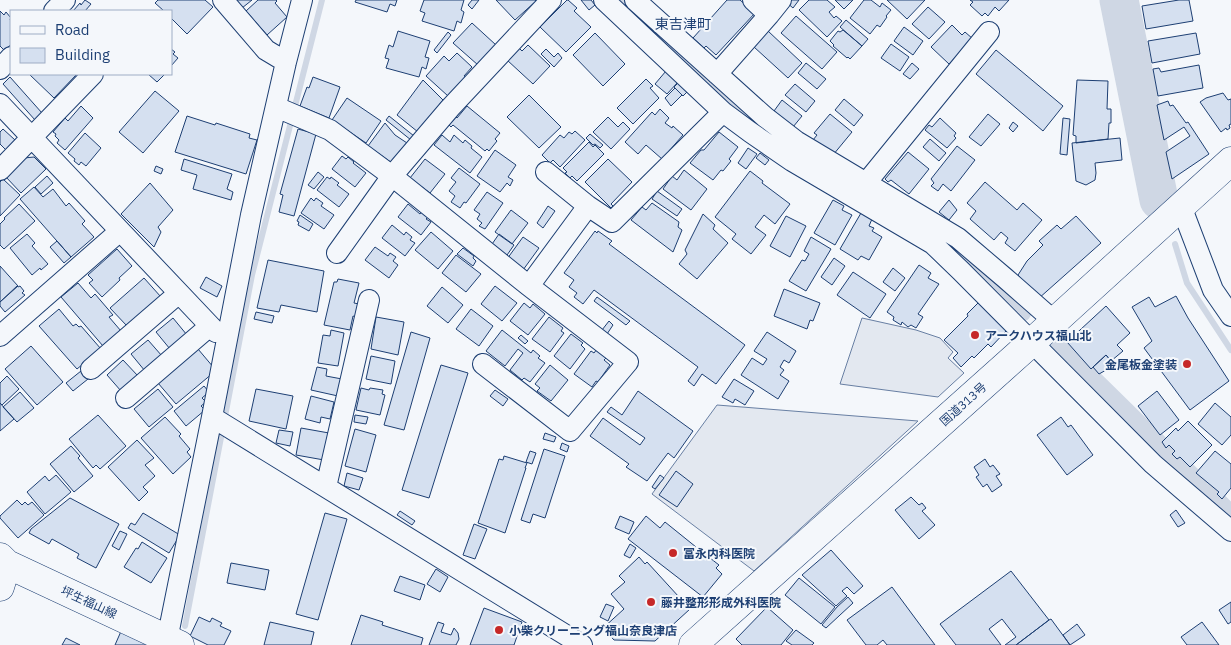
<svg xmlns="http://www.w3.org/2000/svg" width="1231" height="645" viewBox="0 0 1231 645" font-family="'IBM Plex Sans','Noto Sans JP',sans-serif">
	<style>
		.parking { fill: #e3e8f0; stroke: #687fa3 }
		.lines { fill: none; stroke-linecap: round; stroke-linejoin: round }
		.stream { stroke: #cfd7e4; stroke-width: 6 }
		.canal { stroke: #cfd7e4; stroke-width: 22 }
		.river { stroke: #cfd7e4; stroke-width: 39 }
		.building { fill: #d5e0f0; stroke: #1d3f73 }
		.street-casing { stroke: #1d3f73; stroke-width: 22 }
		.secondary-casing { stroke: #1d3f73; stroke-width: 29 }
		.highway-casing { stroke: #1d3f73; stroke-width: 29 }
		.street { stroke: #f4f7fb; stroke-width: 20 }
		.secondary { stroke: #f4f7fb; stroke-width: 28 }
		.highway { stroke: #f4f7fb; stroke-width: 28 }
		.poi-dot { fill: #c62828; stroke: #f4f7fb; stroke-width: 2 }
		.labels { text-anchor: middle; dominant-baseline: central; stroke-width: 4; stroke-linejoin: round; paint-order: stroke }
		.poi-label { font-size: 12px; font-weight: bold; fill: #1d3f73; stroke: #f4f7fb; text-anchor: start }
		.street-label { font-size: 12px; fill: #1d3f73; stroke: #f4f7fb }
		.neighbourhood-label { font-size: 14px; fill: #1d3f73; stroke: #f4f7fb }
	</style>
	<rect width="100%" height="100%" fill="#f4f7fb"/>
	<path class="parking" d="M862,318l54,12 24,8 13,14 -5,6 16,15 -26,24 -98,-13z
		M717,405l201,16 -164,150 -102,-77z"/>
	<g class="lines">
		<path class="stream" d="M1175,244l12,39 44,67
			M185,626l67,-351 70,-275"/>
		<path class="canal" d="M621,0l86,79 22,22 44,33
			M925,229l29,18 67,64
			M1055,344l176,173"/>
		<path class="river" d="M1119,0l40,200"/>
	</g>
	<path class="building" d="M85,0l6,4 -6,7h-12l7,-8 1,2z
		M158,0h47l8,7 -26,27 -16,-16v-7h-7l-9,-8z
		M235,0h17l-10,8z
		M258,0h18l1,1 -2,2 12,14 -20,18 -21,-24z
		M356,0h41l-2,6 -5,-2 -3,8 -32,-10z
		M424,0h40l-3,10 3,2 -3,11 -4,-2 -3,10 -32,-10 3,-8 -5,-2z
		M472,0h7l-7,9 -4,-4z
		M496,0h39l1,1 -21,19z
		M567,0h1l9,8 -3,3 17,16 -25,25 -26,-25z
		M581,0h10l4,5 -6,5z
		M727,0h13l15,13 -39,42 -10,-9 -2,2 -11,-10z
		M788,0h11l-6,8 -7,-6z
		M809,0h18l8,7 -6,5 5,6 2,-2 6,5 -15,16 -28,-27z
		M835,0h18l-9,9z
		M864,0h7l9,7 2,-4 9,7 -5,6 1,1 -7,10 -3,-2 -7,9 -20,-16z
		M887,0h38l-18,19z
		M970,0h39l-10,11 -4,-4 -7,9 -3,-3 -3,3 -12,-11 3,-3z
		M1179,0h10l4,21 -47,8 -4,-23z
		M928,7l17,15 -16,17 -17,-15z
		M0,11l4,4 2,-3 5,6 -1,2 1,1v23l-6,7 -5,-5z
		M796,16l41,36 -15,17 -41,-36z
		M846,20l22,19 -6,7 -22,-19z
		M472,23l24,22 -18,20 -25,-22z
		M952,25l10,10 3,-3 8,7 -24,25 -18,-17z
		M904,27l19,14 -10,14 -19,-14z
		M843,30l19,16 -12,13 -2,-2 -1,1 -14,-12 1,-1 -4,-4 8,-10 2,1z
		M398,31l32,10 -5,16 4,1 -3,11 -4,-2 -3,10 -33,-9 3,-9 -4,-1 4,-13 4,2z
		M768,31l34,32 -14,15 -34,-31z
		M448,32l3,3 -14,18 -3,-3z
		M595,33l30,31 -22,22 -30,-31z
		M1196,33l4,21 -48,9 -4,-22z
		M891,44l18,13 -9,14 -19,-13z
		M528,45l22,21 -17,18 -26,-24 12,-12 3,3z
		M171,49l4,3 -2,2 5,4 -7,8z
		M546,49l8,8 4,-4 4,5 -8,9 -13,-13z
		M996,50l67,56 -20,25 -67,-57z
		M457,53l15,14 -8,9 2,1 -18,19 -22,-20 18,-20 5,5z
		M806,63l20,16 -9,10 -19,-16z
		M912,63l7,6 -9,10 -7,-5z
		M1199,65l4,23 -45,8 -5,-27 6,-1 2,4z
		M666,71l12,11 -11,12 -12,-10z
		M29,74h48l-23,24z
		M148,74h17l-8,8z
		M10,77l32,36 -7,7 -32,-36z
		M313,77l27,10 -11,31 -29,-12 7,-19 2,1z
		M646,79l7,7 -3,2 9,10 -26,26 -16,-16z
		M423,80l20,20 -25,32 -21,-17z
		M1077,80l31,1 -1,28h4v14h-2l-1,16 -32,4v-7l-3,-1z
		M679,82l9,9 -5,5 -9,-9z
		M795,84l20,17 -9,11 -21,-17z
		M675,88l7,7 -11,11 -6,-8z
		M155,91l24,20 -36,42 -24,-21z
		M1223,93l5,7 3,-1v25l-2,1 1,3 -3,2 -1,-2 -5,4 -21,-30 6,-4z
		M529,95l32,32 -22,21 -32,-31z
		M347,98l34,23 -15,22 -34,-23z
		M844,99l19,16 -9,11 -19,-16z
		M782,100l20,16 -9,11 -19,-16z
		M1168,101l2,5 3,-1 13,18 2,-1 21,32 -37,25 -6,-27 24,-16 -6,-9 -20,13 -7,-35z
		M81,106l12,12 -28,32 -8,-7 2,-3 -4,-4 1,-2 -3,-2 12,-14 3,3z
		M467,106l33,27 -5,6 2,2 -8,10 -2,-2 -2,2 -32,-26 -2,2 -2,-2 7,-8 1,1z
		M660,109l9,9 -4,5 7,5 1,-2 10,9 -21,24 -16,-14 -8,9 -13,-12 27,-30 3,3z
		M830,114l22,18 -19,23 -20,-15 4,-5 -3,-2z
		M988,114l12,10 -19,22 -12,-9z
		M187,116l28,9 1,-2 34,11 -1,4 8,2 -11,34 -71,-22z
		M389,116l25,20 -3,4 -25,-20z
		M608,117l10,10 5,-5 7,7 -19,20 -18,-17z
		M940,118l16,15 -2,3 2,2 -9,10 -22,-18 4,-5 3,2z
		M1063,118l7,1 -3,36 -7,-1z
		M1013,122l5,4 -5,6 -4,-4z
		M385,123l10,12 12,8 -15,20 -24,-17z
		M3,129l12,11 -9,10 -6,-6v-12z
		M298,129l18,5 -22,82 -15,-4 4,-17 -3,-1z
		M575,131l10,9 -25,27 -7,-7 -3,3 -8,-8 18,-20 4,3 5,-6 3,2z
		M719,132l19,15 -9,12 2,2 -8,10 -2,-1 -8,10 -23,-17 11,-13h3z
		M85,133l16,15 -15,18 -5,-4 -2,3 -5,-4 1,-2 -7,-6z
		M590,134l13,11 -3,3 -5,-4 -2,1 -7,-7z
		M442,135l8,7 4,-7 9,8 2,-3 7,6 -1,2 11,9 -12,16 -36,-28z
		M1120,138l2,22 -27,3 1,10 -1,7 -9,5 -10,-4 -4,-38z
		M930,139l16,14 -7,8 -16,-14z
		M589,142l4,5 2,-2 9,9 -27,27 -5,-5 -2,2 -5,-5 2,-1 -4,-4z
		M957,146l18,14 -24,31 -8,-7 -5,7 -7,-5 3,-3 -3,-4z
		M748,148l9,6 -11,15 -8,-6z
		M495,150l21,15 -8,12 5,3 -3,6 -3,-3 -7,9 -23,-16z
		M908,152l21,17 -20,25 -18,-14 -3,2 -3,-3z
		M760,153l9,7 -4,5 -9,-7z
		M342,156l4,3 2,-2 6,5 -1,1 13,10 -11,14 -23,-18z
		M34,157l12,12 -25,24 -16,-17 19,-18z
		M184,159l48,15 -5,15 6,3 -2,8 -38,-11 4,-14 -16,-5z
		M425,159l20,15 -15,19 -8,-6 -2,2 -4,-4 1,-2 -7,-5z
		M608,159l24,23 -21,22 2,2 -2,2 -26,-26z
		M156,166l7,3 -2,5 -7,-3z
		M459,168l21,16 -14,19 -2,-1 -4,6 -9,-6 4,-6 -6,-5 7,-9 -5,-4z
		M684,170l23,19 -16,21 -28,-21 9,-13 5,4z
		M750,171l13,10 -1,2 28,21 -15,20 -11,-9 -9,12 11,8 -15,19 -19,-15 4,-5 -21,-17z
		M318,172l6,5 -10,12 -6,-4z
		M47,176l6,7 -12,11 -6,-7z
		M327,177l3,2 1,-2 8,6 -2,2 12,9 -10,13 -22,-17z
		M3,179l17,16 -20,21v-34z
		M985,182l32,28 6,-7 19,17 -27,31 -10,-8 3,-5 -7,-6 -7,8 -24,-21 6,-8 -9,-8z
		M150,183l23,27 -15,17 3,5 -7,15 -33,-33z
		M34,187l9,10 10,-8 13,17 3,-3 16,18 -3,3 12,13 -23,20 -51,-58z
		M657,191l25,18 -5,7 -25,-17z
		M487,192l16,11 -18,26 -6,-3 3,-3 -5,-4 3,-5 -6,-4z
		M311,198l3,3 2,-3 7,5 -2,3 13,9 -10,14 -23,-16z
		M833,200l11,6 -2,4 10,5 -17,30 -21,-12z
		M949,200l8,10 -8,10 -10,-8z
		M652,203l27,19 -1,5 4,3 -9,22 -42,-32 11,-13 4,3z
		M19,204l16,17 -31,28 -4,-4v-21l5,-5 -1,-1z
		M408,204l12,10 2,-3 7,5 -3,3 5,3 -10,13 -23,-18z
		M548,206l7,5 -12,17 -6,-5z
		M511,210l17,13 -16,21 -17,-12z
		M861,213l11,6 -3,7 5,2 -2,3 10,6 -13,23 -8,-4 -3,4 -18,-11z
		M703,214l12,11 -2,4 15,14 -31,36 -18,-15 8,-10 -2,-4z
		M300,215l13,9 -4,7 -11,-6 1,-3 -2,-1z
		M786,216l20,10 -16,31 -20,-11z
		M1076,216l25,27 -63,56 -20,-24 9,-14 16,-16 -4,-4 18,-16 4,4z
		M392,225l12,10 2,-3 6,5 -2,3 5,3 -10,13 -23,-18z
		M595,231l2,2 1,-2 14,10 -3,3 136,101 -29,39 -14,-10 -8,12 -6,-5 10,-14 -104,-77 -11,14 -9,-7 3,-4 -8,-6 5,-7 -10,-7z
		M431,232l22,19 -15,18 -23,-19z
		M27,234l8,9 -3,3 16,18 -7,6 -1,-2 -8,7 -22,-27z
		M499,234l15,11 -9,13 -15,-11z
		M523,237l16,11 -16,22 -16,-11z
		M811,237l20,12 -25,42 -17,-10 13,-21 3,1 4,-7 -5,-3z
		M57,241l14,16 -7,6 -14,-16z
		M375,247l13,9 2,-3 6,4 -3,4 5,4 -9,13 -24,-18z
		M463,248l11,8 -1,2 3,3 -3,5 -16,-12z
		M117,249l15,17 -13,12 1,2 -18,17 -13,-14 4,-3 -5,-5z
		M456,255l25,19 -15,18 -24,-19z
		M834,258l11,8 -13,19 -11,-8z
		M268,260l56,11 -7,41 -36,-7 -2,7 -22,-4z
		M919,265l12,8 -3,5 11,6 -21,30 5,3 -7,11 -5,-3 -3,2 -6,-5 -1,3 -8,-5 1,-3 -7,-5z
		M0,266l18,20 -18,16z
		M893,268l12,10 -10,13 -12,-9z
		M853,272l33,22 -16,24 -33,-23z
		M206,277l16,9 -5,11 -17,-9z
		M144,278l17,19 -34,29 -17,-18z
		M338,279l21,4 -5,20 5,1 -3,13 -3,-1 -3,14 -26,-5 10,-43h3z
		M78,283l13,15 4,-4 18,21 -4,2 12,14 -18,15 -42,-49z
		M17,286l1,1 2,-1 4,5 -2,2 3,2 -20,17 -5,-6v-4z
		M495,286l22,17 -15,18 -21,-17z
		M442,287l21,18 -15,18 -21,-17z
		M784,289l36,14 -7,18 -3,-1 -3,9 -33,-13z
		M1176,296l12,22 41,63 -39,29 -46,-62 8,-7 -20,-34 17,-10 6,10z
		M597,297l33,24 -4,4 -32,-24z
		M524,303l6,5 3,-4 12,10 -17,21 -18,-14z
		M978,303l28,28 -15,16 -3,-3 -14,14 -2,-2 -11,11 -8,-9 5,-5 -14,-13 24,-24 -1,-2z
		M1106,306l24,27 -13,12 6,6 -12,10 -5,-6 -15,14 -24,-27z
		M59,309l14,17 3,-2 3,3 2,-1 20,23 -24,20 -38,-43z
		M471,309l22,17 -14,20 -23,-17z
		M256,312l18,4 -2,7 -18,-4z
		M376,317l28,5 -6,33 -27,-6z
		M549,317l14,11 -2,3 3,2 -14,19 -18,-13z
		M173,318l14,17 -17,14 -14,-17z
		M609,321l4,4 -6,9 -5,-4z
		M331,330l13,3 -6,33 -20,-3 5,-28 7,1z
		M502,330l29,23 2,-3 7,6 -2,2 7,5 -15,19 -6,-4 -2,2 -12,-10 13,-17 -5,-4 -13,17 -19,-15z
		M411,332l19,6 -26,92 -20,-5z
		M767,332l29,19 -7,12 -5,-3 -4,7 4,3 -4,5 9,6 -11,18 -37,-24 11,-17 11,7 4,-6 -13,-8z
		M571,334l12,9 -2,2 4,4 -15,20 -16,-13z
		M521,335l7,6 -3,3 -7,-6z
		M148,340l14,16 -17,15 -14,-17z
		M31,346l32,36 -26,23 -32,-36z
		M198,349l16,19 -1,5 -37,31 -18,-21z
		M597,349l10,8 -3,3 6,5 -12,17 -2,-1 -4,6 -18,-13 17,-23 3,2z
		M1106,355l9,10 -16,9 -6,-7z
		M371,356l24,5 -4,23 -25,-5z
		M123,360l15,16 -17,15 -14,-16z
		M441,365l27,8 -39,125 -27,-8z
		M550,365l18,15 -17,21 -14,-10 3,-3 -5,-4z
		M317,367l10,2 -1,7 16,3 -4,17 -27,-6z
		M81,371l7,8 -15,12 -7,-8z
		M7,376l12,13 -17,16 -2,-2v-20z
		M734,379l20,12 -9,14 -10,-6 -2,4 -11,-6z
		M204,386l5,6 -7,6 4,4 -5,4 4,4 -19,16 -12,-15z
		M361,388l8,2 1,-2 13,2 -1,4 3,1 -5,20 -24,-5z
		M158,389l15,18 -24,20 -15,-18z
		M256,389l37,7 -7,33 -37,-8z
		M495,390l13,9 -5,7 -13,-10z
		M638,391l55,40 -19,27 -6,-5 -21,28 -21,-14 3,-3 -39,-28 13,-18 37,27 5,-7 -38,-26 4,-5 11,8z
		M1157,391l22,29 -19,15 -22,-29z
		M20,392l14,16 -17,14 -14,-15z
		M311,396l23,6 -4,17 -9,-2 -1,6 -15,-4z
		M0,403l14,16 -14,12z
		M1215,403l16,14v18l-9,10 -24,-21z
		M98,415l28,31 -26,23 -4,-4 -3,3 -24,-29z
		M355,415l13,2 -2,7 -12,-2z
		M165,417l16,17 -2,2 11,13 -3,3 4,5 -18,17 -32,-36z
		M1061,417l7,10 3,-2 22,30 -26,20 -30,-40z
		M1188,421l24,24 -22,22 -10,-10 -3,2 -5,-5 3,-3 -6,-6 -3,3 -4,-6 14,-14 2,3z
		M301,428l28,5 -5,27 -28,-5z
		M355,429l21,6 -10,37 -21,-6z
		M279,430l14,2 -3,14 -14,-3z
		M545,433l11,4 -2,5 -11,-3z
		M137,440l17,18 -9,7 10,11 -12,11 5,5 -9,9 -31,-34z
		M562,443l7,3 -2,6 -7,-3z
		M71,446l9,10 -2,2 15,18 -19,16 -24,-28z
		M544,449l21,7 -20,62 -12,-4 -3,9 -9,-3z
		M530,451l6,2 -4,11 -6,-2z
		M1215,451l16,13v24l-9,11 -5,-5 2,-2 -23,-19z
		M504,456l23,7 -2,5h1l-21,65 -27,-10 21,-64 4,1z
		M985,459l5,8 3,-2 7,9 -4,2 6,9 -10,7 -5,-8 -4,3 -7,-10 3,-2 -5,-8z
		M676,471l17,13 -16,23 -18,-12z
		M347,473l16,5 -4,12 -15,-4z
		M56,475l15,17 -26,22 -18,-22 18,-16 4,5z
		M660,475l4,3 -9,11 -3,-2z
		M911,497l8,8 3,-2 4,5 -4,3 13,14 -16,14 -24,-29z
		M70,498l49,26 -23,44 -19,-10 2,-4 -27,-15 -3,5 -20,-11 2,-4z
		M17,500l5,5 3,-3 3,3 4,-3 12,13 -26,23 -18,-20v-2z
		M1176,510l9,13 -7,4 -8,-12z
		M400,511l15,10 -3,4 -15,-10z
		M143,513l37,22 -11,18 -41,-25 3,-5 4,2z
		M325,513l22,6 -29,101 -22,-6z
		M620,516l14,6 -5,12 -14,-6z
		M646,516l14,12 5,-6 31,25 -2,2 13,11 3,-2 9,7 -3,3 6,6 -19,23 -75,-58z
		M474,524l13,5 -12,30 -12,-4z
		M120,531l7,3 -8,16 -7,-4z
		M142,542l25,16 -16,25 -27,-16 12,-19 2,1z
		M630,544l6,4 -6,10 -6,-3z
		M831,550l32,36 -9,8 -7,-7 -5,4 5,5 -11,10 -34,-31z
		M639,557l6,7 2,-2 43,47 -35,32 -41,-1 -11,-12 21,-19 -13,-15 14,-12 -6,-6z
		M231,563l38,7 -4,20 -38,-7z
		M436,569l12,8 -8,15 -13,-8z
		M1011,571l38,49 -33,25h-11l11,-8 -14,-18 -13,10 12,16h-45l-16,-21z
		M400,576l25,9 -5,15 -26,-9z
		M799,578l36,29 -14,17 -36,-29z
		M892,587l43,58h-48l-4,-5 -6,5h-11l-19,-25z
		M848,597l5,6 -27,25 -4,-3 15,-18z
		M1231,602v20l-3,2 -9,-14z
		M606,604l8,3 -6,14 -8,-4z
		M767,607l26,23 -12,15h-39l-6,-6z
		M484,608l38,14 -8,23h-44z
		M361,615l22,7 -1,3 41,13 -2,7h-70z
		M199,617l11,5 2,-4 10,5 -2,3 11,5 -7,14h-16l-18,-9z
		M1051,619l19,26h-54l33,-25z
		M270,622l44,10 -3,13h-47z
		M438,622l6,2 -3,8 10,3 3,-7 4,5 1,6 -3,6h-27z
		M1202,622l17,23h-32l-6,-8z
		M1077,624l8,11 -15,10 -7,-10z
		M122,629l26,13 -2,3h-31z
		M796,630l18,13 -2,2h-20l-6,-4z
		M66,638l14,7h-18z"/>
	<g class="lines">
		<defs>
			<path id="street" d="M223,0l43,50 20,12
				M604,0l119,112 27,20 42,29 141,83 28,27 192,193 78,67
				M635,0l130,117 31,24 162,97 47,40 49,43
				M753,0l16,15
				M54,11l11,-11
				M0,69l11,-12
				M717,74l52,-59 12,-15
				M0,104l216,228h12
				M276,107l54,23 62,46 137,110 99,76 -58,69 -87,-67
				M0,170l93,-96
				M546,172l42,34 24,16 111,-110
				M866,183l123,-151
				M1181,206l32,84 18,26
				M337,253l55,-77 58,-68 101,-108
				M529,286l59,-80
				M0,336l120,-105
				M91,369l88,-76
				M126,398l84,-72
				M212,417l370,228
				M326,487l43,-187
				M166,645l46,-228 39,-202 35,-153 16,-62"/>
			<path id="secondary" d="M0,557l7,7 173,81
				M0,587l7,-23"/>
			<path id="highway" d="M693,645l339,-303 199,-181"/>
		</defs>
		<use href="#street" class="street-casing"/>
		<use href="#secondary" class="secondary-casing"/>
		<use href="#highway" class="highway-casing"/>
		<use href="#street" class="street"/>
		<use href="#secondary" class="secondary"/>
		<use href="#highway" class="highway"/>
	</g>
	<g class="poi-dot">
		<circle cx="975" cy="335" r="5"/>
		<circle cx="1187" cy="364" r="5"/>
		<circle cx="673" cy="553" r="5"/>
		<circle cx="651" cy="602" r="5"/>
		<circle cx="499" cy="630" r="5"/>
	</g>
	<g class="labels">
		<g class="poi-label">
			<text x="985" y="335">アークハウス福山北</text>
			<text x="1177" y="364" text-anchor="end">金尾板金塗装</text>
			<text x="683" y="553">冨永内科医院</text>
			<text x="661" y="602">藤井整形形成外科医院</text>
			<text x="509" y="630">小柴クリーニング福山奈良津店</text>
		</g>
		<g class="street-label">
			<text transform="translate(963 404) rotate(-42)">国道313号</text>
			<text transform="translate(89 602) rotate(25)">坪生福山線</text>
		</g>
		<g class="neighbourhood-label">
			<text x="683" y="24">東吉津町</text>
		</g>
	</g>
	<rect x="10" y="10" width="162" height="65" fill="#f4f7fb" stroke="#9eadc5"/>
	<rect x="20" y="26" width="25" height="8" fill="#f4f7fb" stroke="#9eadc5"/>
	<text x="55" y="35" font-size="15" fill="#1d3f73">Road</text>
	<rect x="20" y="48" width="25" height="15" fill="#d5e0f0" stroke="#9eadc5"/>
	<text x="55" y="60" font-size="15" fill="#1d3f73">Building</text>
</svg>
